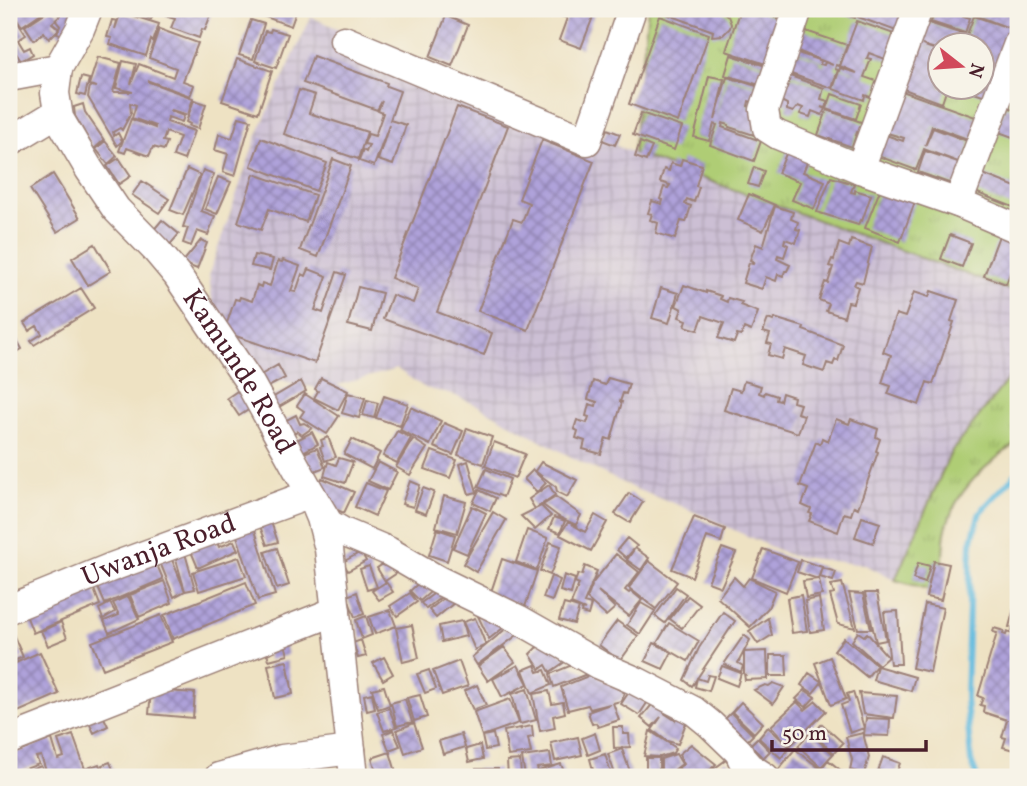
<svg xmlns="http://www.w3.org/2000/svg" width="1027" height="786" viewBox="0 0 1027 786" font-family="Vollkorn,serif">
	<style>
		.industrial { fill: url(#industrial-grid) }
		.grass { fill: url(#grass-tufts); stroke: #7c7650; stroke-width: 2; fill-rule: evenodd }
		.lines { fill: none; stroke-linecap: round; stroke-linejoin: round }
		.stream { stroke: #61bade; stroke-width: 6 }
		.building { fill: url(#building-cross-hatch) }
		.minor-casing { stroke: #9c8077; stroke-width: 31 }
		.minor { stroke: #fff; stroke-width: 28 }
		.labels { text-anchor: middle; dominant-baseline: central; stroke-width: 7; stroke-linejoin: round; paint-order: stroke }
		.street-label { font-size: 28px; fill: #4a1f2b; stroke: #f7f3e8 }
	</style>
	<defs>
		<pattern id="industrial-grid" width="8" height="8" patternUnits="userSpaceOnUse" patternTransform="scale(1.75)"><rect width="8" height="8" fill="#ccbfd4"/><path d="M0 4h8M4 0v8" fill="none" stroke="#b1a4b6"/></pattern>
		<pattern id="grass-tufts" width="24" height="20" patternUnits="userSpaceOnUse" patternTransform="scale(1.75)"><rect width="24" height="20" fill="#afcd75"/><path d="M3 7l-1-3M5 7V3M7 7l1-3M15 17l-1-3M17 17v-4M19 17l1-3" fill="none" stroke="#98b065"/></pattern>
		<pattern id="building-cross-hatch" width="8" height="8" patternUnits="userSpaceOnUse" patternTransform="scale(1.75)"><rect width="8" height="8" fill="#afa2da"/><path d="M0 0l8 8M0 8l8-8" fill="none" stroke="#9083b1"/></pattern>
	</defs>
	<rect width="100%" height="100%" fill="#f7f3e8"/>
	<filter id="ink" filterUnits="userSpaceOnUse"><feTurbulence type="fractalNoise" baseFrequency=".0143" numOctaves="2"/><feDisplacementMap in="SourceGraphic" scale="14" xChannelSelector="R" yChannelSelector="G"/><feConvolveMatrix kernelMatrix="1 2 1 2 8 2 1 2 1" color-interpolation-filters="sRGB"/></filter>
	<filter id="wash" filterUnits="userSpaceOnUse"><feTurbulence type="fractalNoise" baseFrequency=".00686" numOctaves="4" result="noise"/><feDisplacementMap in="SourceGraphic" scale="28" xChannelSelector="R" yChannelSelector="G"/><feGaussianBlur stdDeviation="1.57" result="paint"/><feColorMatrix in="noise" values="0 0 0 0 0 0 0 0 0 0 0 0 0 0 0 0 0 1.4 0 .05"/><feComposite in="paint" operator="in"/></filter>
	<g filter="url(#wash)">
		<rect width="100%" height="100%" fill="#eee2c3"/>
		<path class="industrial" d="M311,17l322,136 385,140v73l-67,86 -56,128 -30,-15 -74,-9 -110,-50 -46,-17 -62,-31 -96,-53 -26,-11 -26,-6 -28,-19 -74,20 -33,-6 -32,-13 -41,-28 -8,-68 48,-139z"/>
		<path class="grass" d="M648,9h370v284l-385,-140zM940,46h42v42h-42z
			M1018,366v76c-32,22 -65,50 -73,91 -3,19 -2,40 -3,60l-47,-13 56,-128z"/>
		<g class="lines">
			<path class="stream" d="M977,777l-6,-16 -5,-63 5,-155 9,-31 38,-40"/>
		</g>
		<g id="blocks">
			<path class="building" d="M9,9l17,26 -8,5 6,10 6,-3 3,7 -12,7 -5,-8 -7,5v-15l7,-4 -1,-1 -6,4z
				M10,9h37l-25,17z
				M51,9h3l6,7 -8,7 7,6 -10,10 -5,-7 -10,8 -9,-14z
				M57,9h21l-10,28 -11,-4 3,-7 -4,-5 6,-8z
				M125,9h39l-2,6 -8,-3 -3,7z
				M167,9h46l-8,21 -3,-1 -3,9 -28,-10 4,-10 -10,-3z
				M259,9h38l-6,17 -34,-12z
				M541,9h55l-15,39 -22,-8 8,-22z
				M665,9h59l-1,3 5,4 3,8 -1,4 -7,7 -11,1 1,-5 -49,-18z
				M740,9h11l39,13 -15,45 -49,-16z
				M828,9h30l-3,9z
				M860,9h48l-9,23 -41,-15z
				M936,9h6l28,9 -5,15 -34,-11z
				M974,9h44v21l-17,43 -11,-4 -1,2 10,3 -8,24 -28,-10h19v-42h-19l11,-30 35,12 -37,-14z
				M121,12l38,12 -6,18 -2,-2 -5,16 -36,-12 2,-6 -5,-1 5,-17 5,1 -2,8z
				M446,16l22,9 -16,41 -22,-9z
				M660,16l49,18 -31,88 -49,-18z
				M251,20l13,4 -11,35 -14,-4z
				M857,21l40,14 -9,25 -19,-7 -2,5 4,1 -7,18 15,5 -6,16 -8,-3 -1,5 -31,-11 7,-21 17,5 -17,-7z
				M926,22l39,13 -4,11h-22v4l-17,-5 17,6v37h8l-5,15 -41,-15z
				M159,29l39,14 -15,38 11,4 -4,11 -41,-15v1l44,16 -5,17 -17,-5 -1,1 14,5 -2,6 -14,-5 -1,5 27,9 -10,29 -11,-4 7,-19 -14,-5 -3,9 4,1 -3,8 -11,-3 -4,9 -22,-8 -2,5 -6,-2 12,-32 24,9v-2l-23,-8 4,-13 -6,-2 1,10 -9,17 -2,-2 -7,4 1,4 4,-3 4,8 -5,5 -29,-49 2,-11 7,1 -8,-2 9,-28 23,6 -8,29h20l-17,-4 7,-27 13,3 -5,20 8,-20 34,13 3,-9 -27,-10z
				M271,29l17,5 -12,34 -21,-7 10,-30 5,1z
				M803,30l44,15 -8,21 -3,-1 -1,4 3,1 -6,18 -44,-15 7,-21 26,9 -1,3 4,1 1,-3 8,3 -38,-15z
				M731,55l41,13 -5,19 -42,-12z
				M313,56l74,27 -1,3 14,5 -10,29 16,5 -13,40 -15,-5 11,-35 -15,41 -15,-5 4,-11 3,2 3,-7 -5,-1 4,-10 7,2 8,-23 -5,-2 4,-10 -5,9 -74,-27z
				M237,59l35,12 -14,42 -36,-12z
				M709,76l15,3 -9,41 12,-43 36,11 -5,16 -9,-3 -1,5 13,4 -7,25 -25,-8v-2l-6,-2 -1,4 39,14 -7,20 -44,-16 7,-20 -3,-1 -5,17 -15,-4z
				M790,76l34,12 -3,11 7,2 -3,7 -4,-1 4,2 -3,6 -10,-4 -2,6 -10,-3 3,-6 -5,-2 -5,6 -6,-2v-6l-6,-3z
				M81,77l8,2 -4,17 -8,-2z
				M299,90l16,5 -6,18 58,19 -9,27 -74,-25z
				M902,91l82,29 -8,22 -44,-16 -7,20 8,-18 37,14 -10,45 -42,-15 7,-21 33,11 -34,-13 -8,21 -41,-15 8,-21 20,7 1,-3 -20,-6z
				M832,94l29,10 -5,15 -29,-10z
				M194,100l12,4 -8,25 -9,-3 1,-2 -4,-2z
				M83,104l2,8 19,28 -10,9 -19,-33 -1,-9z
				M1005,106l13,5v28l-22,-8z
				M457,107l51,19 -71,186 55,21 -8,22 -101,-36 9,-24 21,8 5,-14 -27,-11z
				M827,110l34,12v1l6,3 -3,9 -7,-3 -5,15 -34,-12z
				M641,113l41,14 -8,23 -41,-15z
				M239,117l12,3 -16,56 -12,-4 5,-18 -13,-4 4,-16 13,4z
				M607,129l13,5 -5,11 -13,-5z
				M261,138l66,25 -11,28 -65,-25z
				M542,140l52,21 -66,169 -50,-19 35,-92 9,3 7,-19 -10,-4z
				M105,141l12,15 -9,8 -12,-15z
				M640,142l12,5 -6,14 -11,-4z
				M788,149l21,9 -6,14 22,9 -11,28 -22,-9 8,-18 -22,-9z
				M119,158l12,18 -12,8 -12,-18z
				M333,159l18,7 -33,91 -18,-7z
				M682,159l20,6 -6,21 3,1 -5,15 -7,-3 -2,5 6,2 -5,16 -5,-1 -6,18 -19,-6 2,-10 -8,-3 2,-6 -4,-1 4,-12 10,3 1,-4 -3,-1 4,-12 4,1 2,-3 -10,-3 4,-13 5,2 2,-8 9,3z
				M754,167l10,4 -6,16 -10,-3z
				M187,169l13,6 -17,40 -13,-5z
				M203,170l11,4 -13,37 14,5 -7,19 -11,-4 -6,15 -8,-3 5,-15 -5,-1z
				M53,174l27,44 -23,14 -27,-43z
				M254,174l61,21 -9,27 -37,-13 -8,21 -23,-8z
				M983,174l35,14v21l-43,-17z
				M218,177l13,5 -14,32 -12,-5z
				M831,177l23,7 -3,8 4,1v-3l16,5 -9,26 -2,-1 -2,5 -41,-13z
				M142,181l27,18 -10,14 -27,-18z
				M882,185l34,14 -16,43 -35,-14z
				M749,194l26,11 -12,26 -25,-11z
				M775,206l18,6 -2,7 7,3 -2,7 4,1 -4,13 -11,-4 -1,4 4,2 -4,12 -6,-2 -1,4 13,6 -3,6h-2l-2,5 -5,-2 -2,7 -10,-4 -4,12 -19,-6 6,-20 4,1 1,-2 -4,-2 6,-16 7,3z
				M162,220l17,14 -16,19 -17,-14z
				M1000,233l18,7v12l-12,32 -22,-8z
				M950,235l21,8 -9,24 -21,-8z
				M201,240l6,3 -10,26 -15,-6z
				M851,240l21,7 -9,36 -7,-2 -2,4 4,2 -5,16 -5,-1 -4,15 -18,-6 3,-7 -10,-4 6,-18 3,1 5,-16 -4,-1 3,-7 2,1 5,-17 10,4z
				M95,244l16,27 -23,14 -16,-27z
				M254,255l19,4 -3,11 -19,-4z
				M283,260l17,6 -9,25 5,1 6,-18 4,2 3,-7 18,7 -12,34 8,3 14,-41 9,3 -31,88 -91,-31 11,-33 4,1 1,-3 12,4 5,-16 4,2 1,-4 8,3 8,-25 4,1z
				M684,285l22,8v-2l15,5 -1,3 7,3 1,-4 14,4 -2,3 18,7 -7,19 -7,-3 -3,8 -4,-1 -3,8 -16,-5 6,-15 -21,-7 -5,14 -13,-4 2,-6 -8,-3 3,-8 -6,-3z
				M358,287l24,6 -10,38 -24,-6z
				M81,288l13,20 -60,37 -3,-4 11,-7 -5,-8 -8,5 -5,-8z
				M661,288l17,5 -9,30 -17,-5z
				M931,291l27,9 -7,21 3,1 -21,62 -6,-2 -8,23 -31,-11 3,-8 -9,-3 9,-28 -8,-3 13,-38 9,3 9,-25 15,5z
				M774,318l30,9 -1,3 40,15 -5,16 -3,-1 -2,5 -6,-2 -3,9 -21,-7 3,-9 -21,-7 -3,10 -14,-4 3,-11 -4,-1 3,-9 -7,-2 5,-13 5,2z
				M9,326l13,23 -13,8z
				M278,365l7,13 -24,13 -7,-12z
				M321,378l27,13 -10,19 -24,-12 4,-7 -3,-2z
				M608,378l21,6 -3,10 -3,-1 -3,9h2l-11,38 -5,-2 -5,16 -18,-5 2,-8 -9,-3 2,-7 -4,-2 3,-9 10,3 2,-6 -3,-1 3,-12 7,2 1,-4 -9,-3 5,-18 12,4z
				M252,381l12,19 -25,16 -12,-18z
				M301,381l5,10 -51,30 -5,-10z
				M744,381l17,5 -2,7 5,2 1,-3 12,4 -1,4 4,1 2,-8 12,4 -1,5 7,2 -3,9 7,2 -6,18 -74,-23 7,-22 10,3z
				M348,393l17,5 -6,20 -17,-5z
				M305,394l34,22 -12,18 -27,-17 4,-6 -7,-5z
				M384,396l24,8 -8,22 -24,-8z
				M367,400l11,3 -4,15 -11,-3z
				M411,407l30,14 -11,24 -30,-15z
				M296,415l4,9 4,-1 8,5 -10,7 -5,-4 -11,8 -7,-15z
				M836,419l13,5 2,-5 27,10 -2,8 4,2 -4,12 2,1 -20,56 -4,-2 -3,9 -7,-2 -6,19 -29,-11 3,-7 -3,-1 2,-4 -9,-4 6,-16 -8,-3 16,-44 4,2 2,-6 6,3z
				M444,423l19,8 -10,24 -19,-8z
				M467,428l25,9 -9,27 -25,-9z
				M397,431l14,7 -14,25 -14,-7z
				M312,432l6,12 -19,10 -6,-12z
				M328,437l8,20 -11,4 -5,-14 3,-1 -2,-6z
				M352,439l28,14 -8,16 -28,-15z
				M413,439l14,9 -17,27 -14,-8z
				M494,442l31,12 -10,24 -30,-12z
				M317,448l8,19 -13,5 -8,-19z
				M432,451l25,9 -7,18 -25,-9z
				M339,458l14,4 -8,21 -21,-7 4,-14 8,3z
				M468,461l9,31 -8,2 -9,-30z
				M378,462l19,10 -9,18 -20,-9z
				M541,462l36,18 -10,17 -10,-5 -1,-5 -21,-16z
				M486,469l24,10 -7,18 -25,-10z
				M533,470l13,13 -9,9 -13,-13z
				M322,478l32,14 -10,21 -31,-14z
				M410,481l10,4 -7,22 -11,-3z
				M366,483l20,8 -11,25 -20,-9z
				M549,485l6,10 -20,14 -6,-10z
				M423,488l11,4 -8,22 -11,-4z
				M479,490l17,8 -6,13 -17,-8z
				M629,493l14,9 -13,21 -15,-9z
				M444,496l22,6 -9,31 -21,-6z
				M556,497l25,18 -5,10 -17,-8 -16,-12z
				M472,506l14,7 -19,41 -14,-6z
				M541,506l10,10 -16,14 -14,-14z
				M493,512l13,8 -30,52 -13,-8z
				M595,515l12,7 -16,29 -31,-16 8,-13 17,10z
				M554,517l11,4 -5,12 -11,-4z
				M694,517l31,12 -4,13 -14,-5 -15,40 -20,-8z
				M862,517l18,6 -7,20 -18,-6z
				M271,522l7,20 -11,3 -7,-19z
				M254,527l21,68 -17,5 -22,-67z
				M437,529l18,6 -8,26 -18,-6z
				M527,530l21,8 -11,32 -21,-8z
				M215,538l4,9 15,-6 4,9 -40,18 -8,-19z
				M627,538l10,8 -11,12 -9,-8z
				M550,542l11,4 -11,29 -10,-4z
				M183,546l12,43 -10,2 -12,-42z
				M277,548l12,37 -12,4 -12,-37z
				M635,548l14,10 -8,12 -14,-10z
				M722,548l14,5 -15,34 -13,-5z
				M763,549l35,13 -12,30 -34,-14z
				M168,550l17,41 -11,6 -17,-42z
				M361,552l5,9 -18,10 -5,-9z
				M152,553l11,26 -58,25 -11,-26z
				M616,554l23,18 -14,18 4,3 2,-2 11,9 -13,16 -31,-25 17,17 -9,8 -19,-17 5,-13 -1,-1z
				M239,557l7,19 -47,15 -6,-19z
				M392,558l8,13 -15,10 -8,-13z
				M502,559l35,12 -12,36 -35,-12z
				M801,560l21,7 -4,12 1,-1 3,17 -16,3 -3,-17 15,-2 -21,-7z
				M649,561l28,21 -21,27 -27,-21z
				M934,561l15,3 -8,36 -15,-3z
				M918,563l12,3 -5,17 -12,-4z
				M369,566l8,21 -10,3 -7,-21z
				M585,566l12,5 -13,32 7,2 -3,10 -7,-2 1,-4 3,1 -14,-6 8,-20 -4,-2 3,-8 4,1z
				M823,568l13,4 -3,9 -13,-4z
				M564,575l11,4 -4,15 -11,-3z
				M426,576l10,11 -16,14 -10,-10z
				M551,576l9,4 -8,21 -9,-3z
				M734,577l9,9 6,-8 26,13 -7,17 -18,19 -32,-29z
				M90,579l10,26 -67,28 -10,-26z
				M164,581l8,22 -33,14 -9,-22z
				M246,582l9,23 -82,34 -9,-24z
				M386,582l7,10 -14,8 -7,-9z
				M842,583l13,45 -17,-4 -8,-29 4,-1 -3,-9z
				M676,587l10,7 -21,29 -10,-7z
				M440,589l5,5 -19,15 -5,-6z
				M357,592l7,22 -9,3 -8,-21z
				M410,593l7,9 -20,14 -7,-10z
				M849,593l14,1 8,35h-13z
				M865,593h12l9,47 -10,2z
				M449,594l6,8 -19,16 -7,-8z
				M801,595l6,36 -15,2 -5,-35z
				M128,596l11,23 -30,14 -5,-12 15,-6 -6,-12z
				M688,596l12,9 -18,23 -12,-9z
				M1017,597h1v35l-6,-1 1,-3 -4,-1z
				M819,598l5,32 -14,2 -5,-31z
				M110,603l5,9 -12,7 -4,-10z
				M641,603l14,8 -15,23 -13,-9z
				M564,604l15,4 -5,16 -15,-4z
				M925,604l18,4 -13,64 -18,-4z
				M390,610l6,16 -21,8 -6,-17z
				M898,611l3,53h-11l-6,-52z
				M489,612l19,12 -19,15 -11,-23z
				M723,612l12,9 -43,65 -8,-6 15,-32z
				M161,615l11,27 -69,27 -11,-27z
				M366,616l6,19 -10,4 -6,-19z
				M475,618l11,27 -11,5 -12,-28z
				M768,618l4,17 -14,9 -9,-13z
				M462,621l4,15 -24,6 -3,-16z
				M617,621l21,15 -18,25 -21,-16z
				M61,622l6,16 -19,8 -7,-15z
				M669,623l30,18 -11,20 -31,-18z
				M9,625l14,32 -14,6z
				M412,625l7,33 -16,4 -7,-34z
				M508,627l12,6 -43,32 -5,-8z
				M994,628l10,3 -1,3 3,1 1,-3 11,4v53h-2l-1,3 3,1 -1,58 -14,-4 3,-9 -4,-1 5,-17 -24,-8 1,-6 -4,-1 3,-7 -5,-2 19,-63 -4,-1z
				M282,632l6,23 -19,5 -6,-23z
				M858,632l6,4 3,-3 21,24 -9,8 -27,-24z
				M744,635l6,5 -12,23 5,3 -2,6 -17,-8z
				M844,638l33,27 -10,12 -33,-27z
				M361,640l5,16 -8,2 -5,-15z
				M543,641l26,18 -19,13 -4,-7 -6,4 -10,-15z
				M654,643l18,9 -9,17 -18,-8z
				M504,647l11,15 -27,19 -10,-15z
				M767,651l1,28 -23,1 -1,-6 3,1 -3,-1v-22z
				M40,652l19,42 -41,18 -9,-20v-26z
				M770,655h16l1,21h-17z
				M384,657l9,17 -10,6 -10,-17z
				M830,657l16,42 -15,6 -16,-42z
				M287,661l6,33 -18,4 -7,-33z
				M459,661l9,25 -26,9 -9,-24z
				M518,665l10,19 -26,13 -9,-18z
				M535,665l3,7 7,-2 6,15 -19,8 -9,-23z
				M572,665l15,9 -33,13 -4,-13z
				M722,666l19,7 -4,13 -20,-8z
				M877,666l38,11 -4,14 -38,-11z
				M593,667l7,11 25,15 -4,8 -8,2 6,17 -21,7 -2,-4 -4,1 -4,-12 22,-8 -20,5 -2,-4 -20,5 -7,-23 25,-10z
				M429,670l7,19 -11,4 -8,-19z
				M809,673l13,9 -9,11 -12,-8z
				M708,675l6,1 -5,15 -14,-4 2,-9 9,3z
				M773,683l11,4 -11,17 -19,-14 11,-5 4,1z
				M477,685l9,20 -13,5 -9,-19z
				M384,686l6,19 -12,4 -6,-20z
				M527,689l9,31 -16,4 -8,-30z
				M151,690l44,3 -2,25 -44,-4z
				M805,690l10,7 -9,10 -10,-8z
				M549,691l3,13 11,-2 2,11 -12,3 2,12 -15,3 -7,-37z
				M629,692l18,11 -8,12 -18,-11z
				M853,692l11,36 -14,5 -9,-28 8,-3 -2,-8z
				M372,693l3,16 -8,2 -3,-16z
				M859,693l38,3 -3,22 -31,-4z
				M420,695l7,22 -13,4 -7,-23z
				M405,699l7,23 -15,4 -6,-23z
				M510,699l9,24 -37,13 -8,-24z
				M816,701l10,10 -36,35 -19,-20 26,-24 8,8z
				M654,702l11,9 -1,2 11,7 2,-4 10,4 -9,24 -11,-3 -15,-11 9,-13 -9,10 -11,-9z
				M741,702l22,21 -9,10 -22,-21z
				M98,705l10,21 -14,7 -10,-21z
				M389,708l7,19 -12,4 -7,-19z
				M731,713l22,22 -10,10 -22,-22z
				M866,718l24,1 -1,17 -25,-1z
				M414,723l8,24 -17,6 -8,-23z
				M822,724l21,19 -9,10 -21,-19z
				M532,726l1,11 -5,1 3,15 -23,3 -4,-25 16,-3 1,2v-2z
				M613,727h10v7h6l1,13 -16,1z
				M768,727l22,20 -9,11 -22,-20z
				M393,730l7,16 -11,4 -6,-16z
				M650,731l26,17 -3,5 -13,4 -16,-1z
				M595,733l5,17 -12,5 -6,-17z
				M810,733l23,21 -12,13 -23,-21z
				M863,733l6,24 -5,17 -14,-4 2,-10 -6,-23z
				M461,734l4,13 -22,7 -4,-13z
				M493,734l3,14 -11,2 -3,-14z
				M73,735l12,34 14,-5 5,13h-39l-1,-2 -1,2h-15l-7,-21 -5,1 3,7 -30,11v-20l43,-16 6,20 6,-2 -6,-17z
				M578,737l4,18 -27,6 -4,-18z
				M757,738l13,13 -7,7 -13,-13z
				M691,744l25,20 -12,12 -7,1h-16l-2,-10 5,-3 -5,-10z
				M480,745l3,14 -14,3 -3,-13z
				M622,749l10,28h-16l-8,-23z
				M795,749l26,20 7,-9 21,17h-62l-9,-7z
				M390,752l6,20 -18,5 -6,-19z
				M550,753l2,13 -15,2 2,9h-14l-3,-20z
				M605,754l7,23h-17l-5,-18z
				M676,754l6,10 -8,6 4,-2 2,9h-19v-18z
				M883,757l17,6 -5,14h-19z
				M646,758h13v19h-13z
				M520,760l1,17h-13l-1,-16z
				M726,760l6,9 6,-4 9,12h-37l-2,-4z
				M110,762l6,15h-9l-5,-12z
				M561,764l5,13h-25l-2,-6z
				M41,766l5,11h-21l-2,-4z
				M476,769h22v8h-22z"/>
		</g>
	</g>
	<g filter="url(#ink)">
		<use href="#blocks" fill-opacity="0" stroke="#9c8077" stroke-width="2"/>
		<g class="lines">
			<defs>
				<g id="minor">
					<path id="s1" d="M88,9l-8,20 -22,39 -3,25 4,25 30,51 27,40 40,41 21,25 71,105 63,114 10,24 8,31 25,228"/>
					<path d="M798,9l-34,101 3,18 11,7 82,34 98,34 60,26"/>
					<path d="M344,40l243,101 45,-132"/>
					<path d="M9,77l49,-9"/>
					<path d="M9,142l48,-29"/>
					<path d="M860,169l58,-160"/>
					<path d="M958,203l60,-159"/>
					<path id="s2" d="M9,609l103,-42 199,-73 18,30 14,8 45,19 50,29 80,39 81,46 37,16 58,30 16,13 29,28 3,7 7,8 16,10"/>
					<path d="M9,740l327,-129"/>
					<path d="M219,777l63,-18 69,-9"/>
				</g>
			</defs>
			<use href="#minor" class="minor-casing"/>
			<use href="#minor" class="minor"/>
		</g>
	</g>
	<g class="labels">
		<g class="street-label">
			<text stroke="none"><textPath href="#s1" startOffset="429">Kamunde Road</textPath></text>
			<text stroke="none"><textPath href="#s2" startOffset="161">Uwanja Road</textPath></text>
		</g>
	</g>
	<rect width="1027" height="786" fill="none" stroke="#f7f3e8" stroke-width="35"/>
	<g transform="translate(961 66) rotate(107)"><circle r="33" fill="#f7f3e8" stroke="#b29e9c" stroke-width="2"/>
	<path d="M0-5L12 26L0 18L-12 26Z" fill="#d1495b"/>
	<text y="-10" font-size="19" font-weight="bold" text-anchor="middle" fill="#4a1f2b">N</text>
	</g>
	<path d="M772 740v10h154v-10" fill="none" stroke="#4a1f2b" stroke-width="3.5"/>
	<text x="782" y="740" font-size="21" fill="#4a1f2b" stroke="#f7f3e8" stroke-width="5" paint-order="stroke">50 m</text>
</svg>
